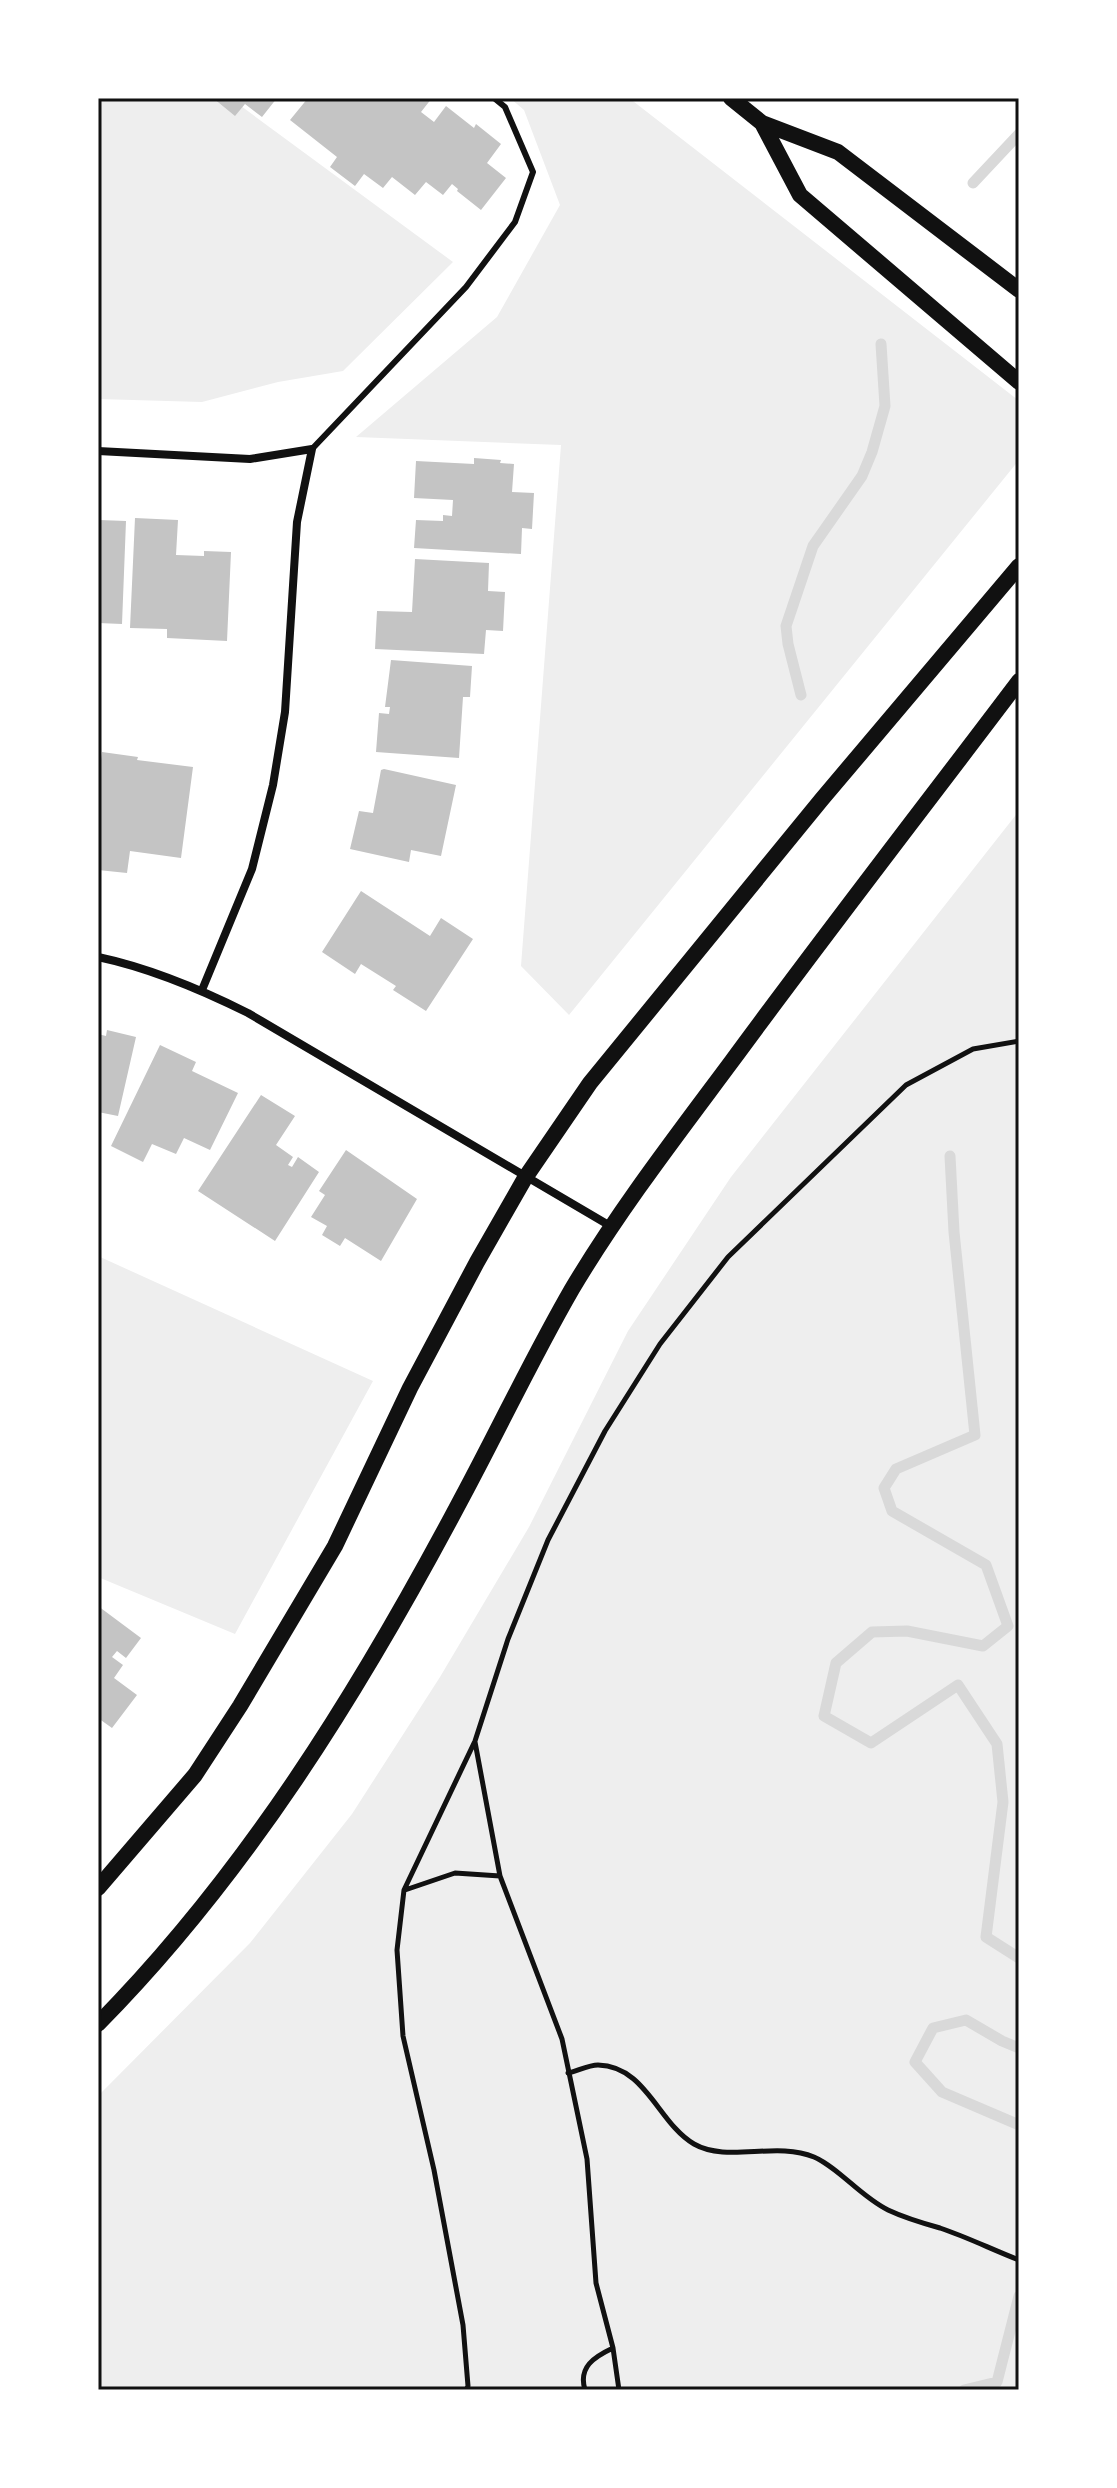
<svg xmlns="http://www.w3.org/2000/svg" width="1117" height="2488" viewBox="0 0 1117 2488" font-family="'Asap Condensed',sans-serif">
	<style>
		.green { fill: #eee }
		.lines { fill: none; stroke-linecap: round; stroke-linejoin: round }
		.stream { stroke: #d9d9d9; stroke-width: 11 }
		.building { fill: #c4c4c4 }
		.path { stroke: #111; stroke-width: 5 }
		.service { stroke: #111; stroke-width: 6 }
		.minor { stroke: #111; stroke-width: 8 }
		.secondary { stroke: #111; stroke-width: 16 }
		.neatline { fill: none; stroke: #111; stroke-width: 3 }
	</style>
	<rect width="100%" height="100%" fill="#fff"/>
	<path class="green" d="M98,98h132l223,164 -110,109 -65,11 -76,20 -104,-3z
		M510,98h119l389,302 1,4v56l-450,555 -48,-49 40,-521 -205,-8 141,-120 63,-112 -36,-95z
		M1019,811v1579h-921v-294l152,-153 102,-129 88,-137 89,-150 99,-196 103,-154z
		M98,1256l275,125 -138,253 -137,-57z"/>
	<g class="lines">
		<path class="stream" d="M973,183l46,-49
			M801,695l-13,-51 -2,-18 27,-80 49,-70 10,-24 13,-46 -4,-62
			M950,1156l4,76 21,203 -79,34 -12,19 8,23 94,54 22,61 -25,20 -76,-15 -35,1 -36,31 -12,53 47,27 87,-58 39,59 6,58 -17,135 33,21
			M1019,2048l-17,-7 -36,-21 -33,8 -18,34 27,30 77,33
			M964,2390l33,-8 22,-86"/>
	</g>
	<path class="building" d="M213,98h64l-15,19 -17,-13 -10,12z
		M308,98h124l-11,14 13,10 12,-16 28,22 2,-4 25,20 -14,19 19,15 -25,32 -24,-19 1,-2 -6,-5 -9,11 -17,-13 -11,13 -23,-18 -9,11 -19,-14 -9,12 -25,-19 7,-10 -47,-37z
		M474,458l27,2 -1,3 14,1 -2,28 22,1 -2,36 -10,-1 -1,26 -107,-6 2,-28 27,1v-6l9,1 1,-16 -39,-2 2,-37 58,3z
		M135,518l43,2 -2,35 28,1v-5l27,1 -4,89 -60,-3v-9l-37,-1z
		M99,520l27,1 -4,103 -24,-1z
		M415,559l74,4 -1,28 17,1 -2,39 -17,-1 -2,24 -109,-5 2,-38 35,1z
		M391,660l81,6 -2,31h-7l-4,61 -83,-6 3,-39 10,1 1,-7h-5z
		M102,752l36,5 -1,3 56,7 -12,91 -51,-7 -3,22 -29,-3v-89z
		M384,769l72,16 -15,71 -30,-6 -2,12 -59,-13 9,-38 14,2 8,-43z
		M361,891l69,45 11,-18 32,21 -47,72 -33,-21 3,-4 -35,-22 -6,10 -33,-22z
		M107,1030l29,7 -18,79 -20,-4v-78l8,2z
		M160,1045l36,17 -4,9 46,22 -28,57 -26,-12 -8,16 -24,-10 -9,18 -32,-16z
		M261,1095l34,21 -19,29 17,12 -5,8 4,2 6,-10 21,15 -44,69 -77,-50z
		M346,1150l71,49 -36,62 -36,-23 -5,8 -18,-11 5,-9 -16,-9 14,-22 -6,-4z
		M98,1606l43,32 -15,20 -9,-7 -5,6 11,8 -9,13 23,17 -25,33 -14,-10z"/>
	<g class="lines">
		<path class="path" d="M475,1742l25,134 62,163 25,120 9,124 17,65 6,42
			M405,1890l50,-17 45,3
			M568,2073c9,-2 21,-8 30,-8 48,1 60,58 96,79 33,19 82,-3 120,13 25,11 47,40 74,53 17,8 34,13 52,18 27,9 53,22 79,32
			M466,2390l2,-4 -5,-61 -29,-155 -31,-134 -6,-86 7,-60 71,-149 33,-102 40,-99 57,-109 55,-87 68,-87 178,-172 67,-36 46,-8
			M585,2390c-7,-23 9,-33 28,-42"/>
		<path class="service" d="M312,449l154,-162 49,-65 18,-50 -28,-65 -11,-9"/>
		<path class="minor" d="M98,451l152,8 62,-10 -15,73 -12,190 -12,73 -21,84 -50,121
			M98,957c52,11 102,32 150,56l364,214"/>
		<path class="secondary" d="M731,98l31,25 76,29 181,138
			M762,123l38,72 219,187
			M98,1888l97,-113 45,-69 95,-160 75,-158 67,-126 48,-84 65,-95 232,-284 197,-233
			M98,2024c148,-150 260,-331 359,-517 39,-72 74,-147 115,-218 47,-79 105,-154 160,-228 94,-128 191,-253 287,-380"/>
	</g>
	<rect width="1117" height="2488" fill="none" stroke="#ffffff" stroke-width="200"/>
	<rect x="100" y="100" width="917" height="2288" class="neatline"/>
</svg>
